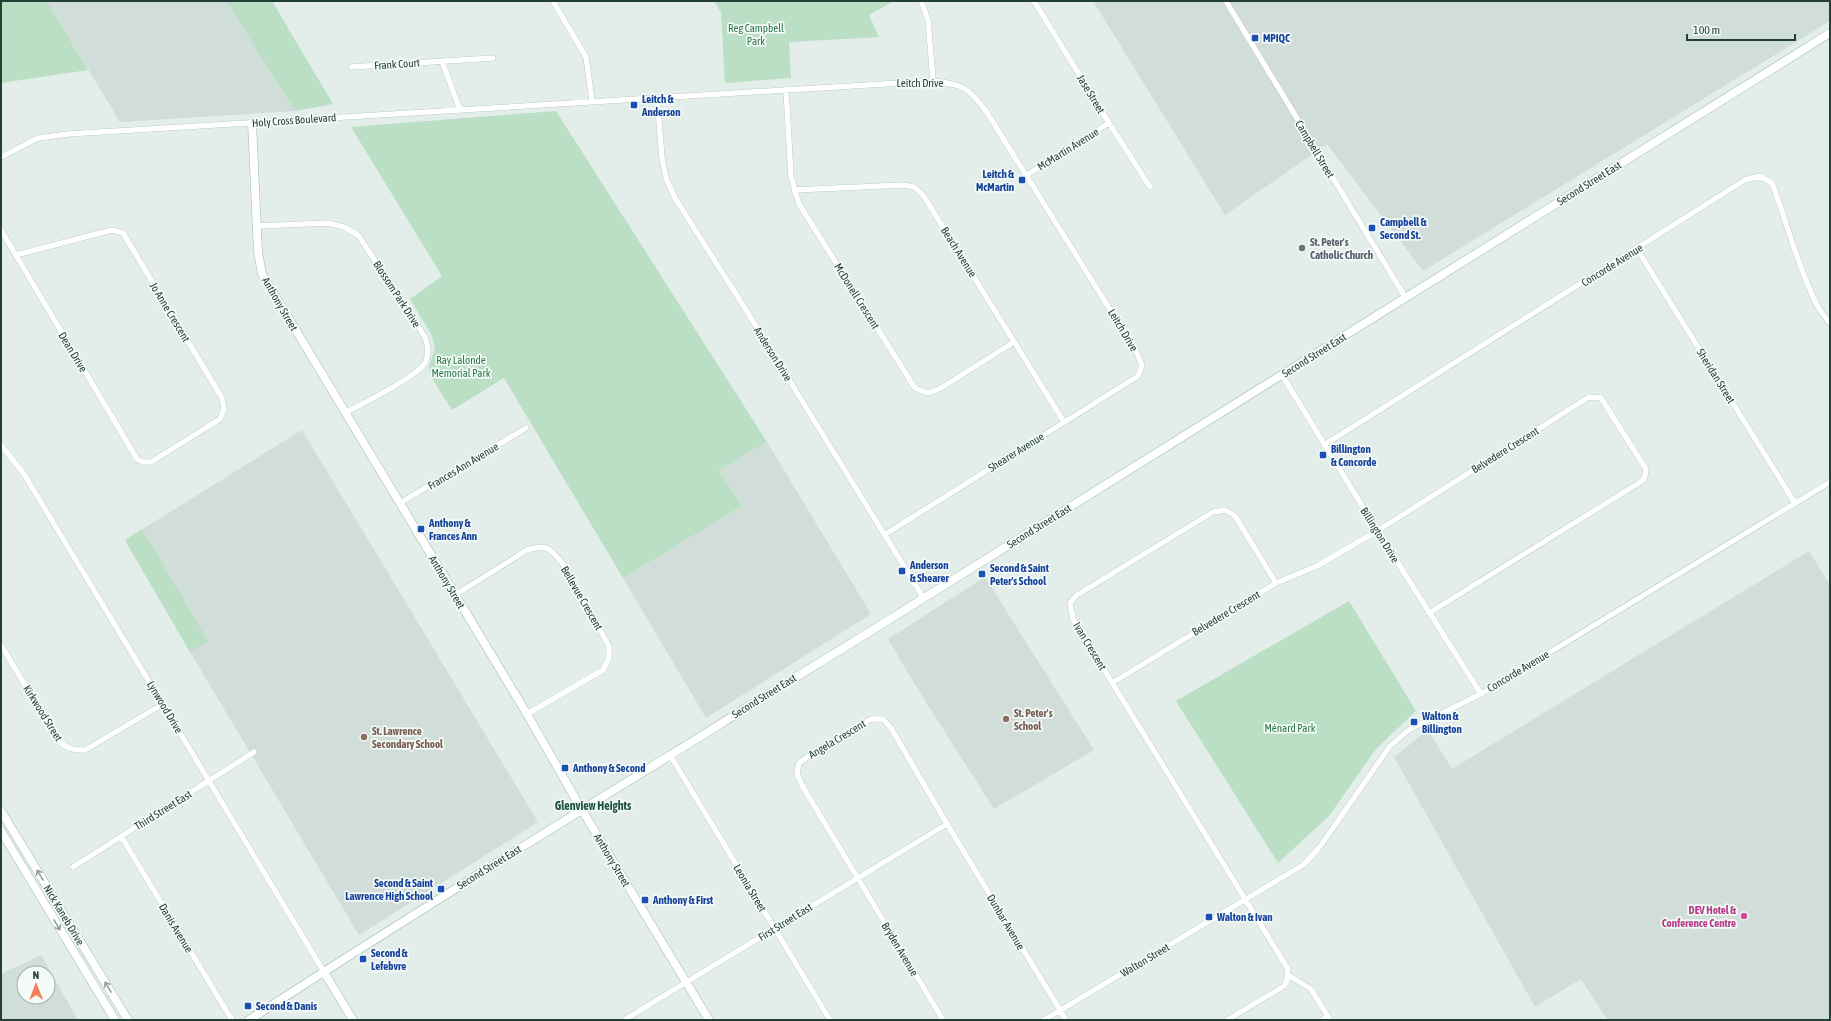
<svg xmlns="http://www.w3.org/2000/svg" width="1831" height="1021" viewBox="0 0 1831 1021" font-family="'Asap Condensed',sans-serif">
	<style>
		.built { fill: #d1ddd8; fill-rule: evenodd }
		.green { fill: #bbdfc5 }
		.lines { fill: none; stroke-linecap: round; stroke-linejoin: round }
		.street-casing { stroke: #a5b6b0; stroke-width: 6 }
		.secondary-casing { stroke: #a1bab1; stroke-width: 9 }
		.street { stroke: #fff; stroke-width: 5.5 }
		.secondary { stroke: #fff; stroke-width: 8 }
		.oneway { stroke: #90a09b }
		.transit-dot { fill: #1a4fb4; stroke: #f4faf7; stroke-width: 1.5 }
		.worship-dot { fill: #6b7280; stroke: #f4faf7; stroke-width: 1.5 }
		.education-dot { fill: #8d6e63; stroke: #f4faf7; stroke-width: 1.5 }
		.hotel-dot { fill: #d1479c; stroke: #f4faf7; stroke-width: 1.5 }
		.labels { text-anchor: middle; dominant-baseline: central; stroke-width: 3.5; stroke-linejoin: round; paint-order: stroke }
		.park-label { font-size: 11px; fill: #2b7848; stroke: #f4faf7 }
		.transit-label { font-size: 11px; font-weight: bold; fill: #164399; stroke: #f4faf7; text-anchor: start }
		.street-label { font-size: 11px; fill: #224037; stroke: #f4faf7 }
		.worship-label { font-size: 11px; font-weight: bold; fill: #5b616d; stroke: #f4faf7; text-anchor: start }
		.education-label { font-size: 11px; font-weight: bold; fill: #785e54; stroke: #f4faf7; text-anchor: start }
		.hotel-label { font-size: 11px; font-weight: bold; fill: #b23c85; stroke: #f4faf7; text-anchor: end }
		.neighbourhood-label { font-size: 12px; font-weight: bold; fill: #1d5345; stroke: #f4faf7 }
	</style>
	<rect width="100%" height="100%" fill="#e3ede9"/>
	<path class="built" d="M47,1h179l69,110 -175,11z
		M1093,1h737v20l-407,250 -96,-127 -102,71z
		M302,430l236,392 -179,113 -169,-283 -65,-112z
		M767,442l104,172 -165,104 -83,-140 119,-72 -23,-36z
		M1809,551l21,34v435h-223l-26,-41 -46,28 -141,-250 34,-27 24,39z
		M985,577l109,173 -100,59 -77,-121 -29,-49z
		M41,955l37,65h-77v-46zM24,973h24v24h-24z"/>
	<path class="green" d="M1,1h46l41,69 -87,13z
		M226,1h46l61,103 -38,7z
		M714,1h180l-25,14 10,22 -90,5 2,36 -66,5 -4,-71z
		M556,111l211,331 -48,28 23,36 -119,72 -119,-200 -52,32 -21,-33 -2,-10 6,-20 -4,-13 -21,-35 32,-23 -91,-149z
		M142,529l66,112 -18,11 -65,-112z
		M1349,601l67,110 -40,38 -47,67 -51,47 -102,-162z"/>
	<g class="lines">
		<defs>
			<path id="street" d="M553,1l33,56 6,44
				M921,1l7,18 5,62
				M1034,1l75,122 41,64
				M1226,1l179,296
				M442,61l18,49
				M351,67l142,-9
				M786,90l5,86 8,28 116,184 13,5 13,-5 73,-46
				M657,97l5,61 4,20 9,20 66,104 182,295
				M1,157l37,-19 30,-4 865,-53c30,4 34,5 53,30l150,240 6,14 -4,11 -254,159
				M1027,175l82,-52
				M794,190l109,-5 11,2 9,8 141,227
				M257,226l71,-3 16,4 14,8 67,102c3,9 4,15 1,24 -6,15 -65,43 -81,52
				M1,230l136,229 6,3h8l69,-43 4,-10 -2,-11 -99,-165 -11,-3 -96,25
				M1637,249l158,254
				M1282,375l90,147 109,172
				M1,445l23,29 300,498
				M1324,445l421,-265 15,-4 12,7c15,39 25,82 44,120 3,7 9,14 14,20
				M400,503l126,-75
				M455,595l72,-45c20,-6 23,-2 35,13l47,83v12l-6,12 -76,44
				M1,645l57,95c9,9 15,10 27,10l78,-46
				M1112,683l164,-100 41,-17 60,-35 199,-126 13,-8 12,1 45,71 -1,7 -3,5 -213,132
				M670,755l160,265
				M121,836l111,184
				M73,867l181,-115
				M1288,975l23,14 19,31
				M624,1020l323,-196
				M943,1020l-140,-233 -6,-13 2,-11 11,-8 61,-36h12l8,9 56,96 119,196
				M1044,1020l259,-155 16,-17 71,-102 20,-17 71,-35 349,-212
				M1227,1020l57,-34 3,-5 1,-12 -215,-350 -3,-16 7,-8 136,-83 12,-2 10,6 41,67
				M1322,1020l6,-3"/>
			<path id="secondary" d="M252,123l6,129 4,22 265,440 55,96 127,210
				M1,811l127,209
				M1,831l114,189
				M324,972l29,48
				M249,1020c139,-90 279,-177 420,-264 58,-36 115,-72 173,-107l988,-616"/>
		</defs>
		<use href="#street" class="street-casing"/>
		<use href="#secondary" class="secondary-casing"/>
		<use href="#street" class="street"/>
		<use href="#secondary" class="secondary"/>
	</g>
	<defs><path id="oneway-shaft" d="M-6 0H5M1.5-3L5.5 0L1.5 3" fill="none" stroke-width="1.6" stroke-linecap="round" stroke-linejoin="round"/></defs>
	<g class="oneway">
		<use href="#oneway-shaft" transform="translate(40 875) rotate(-121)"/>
		<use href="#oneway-shaft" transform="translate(57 925) rotate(59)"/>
		<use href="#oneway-shaft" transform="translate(108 987) rotate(-121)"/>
	</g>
	<g class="transit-dot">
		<rect x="1251" y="34" width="8" height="8" rx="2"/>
		<rect x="630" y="101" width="8" height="8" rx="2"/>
		<rect x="1018" y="176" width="8" height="8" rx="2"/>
		<rect x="1368" y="224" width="8" height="8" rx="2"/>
		<rect x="1319" y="451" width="8" height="8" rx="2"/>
		<rect x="417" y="525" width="8" height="8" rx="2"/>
		<rect x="898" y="567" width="8" height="8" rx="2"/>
		<rect x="978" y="570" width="8" height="8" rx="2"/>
		<rect x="1410" y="718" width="8" height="8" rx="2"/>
		<rect x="561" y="764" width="8" height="8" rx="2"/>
		<rect x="437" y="885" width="8" height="8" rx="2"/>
		<rect x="641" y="896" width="8" height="8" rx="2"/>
		<rect x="1205" y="913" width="8" height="8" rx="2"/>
		<rect x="359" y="955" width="8" height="8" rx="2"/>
		<rect x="244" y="1002" width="8" height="8" rx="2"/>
	</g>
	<circle class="worship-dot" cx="1302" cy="248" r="4"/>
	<g class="education-dot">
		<circle cx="1006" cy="719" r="4"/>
		<circle cx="364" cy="737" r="4"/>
	</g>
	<circle class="hotel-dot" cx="1744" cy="916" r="4"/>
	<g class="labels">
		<g class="park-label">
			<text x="756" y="28">Reg Campbell<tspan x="756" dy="13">Park</tspan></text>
			<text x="461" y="360">Ray Lalonde<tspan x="461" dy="13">Memorial Park</tspan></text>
			<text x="1290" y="728">Ménard Park</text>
		</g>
		<g class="transit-label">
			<text x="1263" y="38">MPIQC</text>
			<text x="642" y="99">Leitch &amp;<tspan x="642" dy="13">Anderson</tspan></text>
			<text x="1014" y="174" text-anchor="end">Leitch &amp;<tspan x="1014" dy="13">McMartin</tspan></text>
			<text x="1380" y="222">Campbell &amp;<tspan x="1380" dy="13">Second St.</tspan></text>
			<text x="1331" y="449">Billington<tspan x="1331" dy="13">&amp; Concorde</tspan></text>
			<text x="429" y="523">Anthony &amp;<tspan x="429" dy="13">Frances Ann</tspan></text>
			<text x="910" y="565">Anderson<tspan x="910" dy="13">&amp; Shearer</tspan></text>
			<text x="990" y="568">Second &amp; Saint<tspan x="990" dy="13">Peter's School</tspan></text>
			<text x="1422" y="716">Walton &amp;<tspan x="1422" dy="13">Billington</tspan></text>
			<text x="573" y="768">Anthony &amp; Second</text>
			<text x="433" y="883" text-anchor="end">Second &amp; Saint<tspan x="433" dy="13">Lawrence High School</tspan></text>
			<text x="653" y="900">Anthony &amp; First</text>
			<text x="1217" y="917">Walton &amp; Ivan</text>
			<text x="371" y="953">Second &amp;<tspan x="371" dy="13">Lefebvre</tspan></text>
			<text x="256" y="1006">Second &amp; Danis</text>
		</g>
		<g class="street-label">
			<text transform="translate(397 64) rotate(-4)">Frank Court</text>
			<text x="920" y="83">Leitch Drive</text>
			<text transform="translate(1091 94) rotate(59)">Jase Street</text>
			<text transform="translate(294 120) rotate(-4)">Holy Cross Boulevard</text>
			<text transform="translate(1068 149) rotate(-32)">McMartin Avenue</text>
			<text transform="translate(1315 149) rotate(59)">Campbell Street</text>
			<text transform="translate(1589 183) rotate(-32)">Second Street East</text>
			<text transform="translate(959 252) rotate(58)">Beach Avenue</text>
			<text transform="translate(1612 265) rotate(-32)">Concorde Avenue</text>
			<text transform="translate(397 294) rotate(57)">Blossom Park Drive</text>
			<text transform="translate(857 296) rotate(58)">McDonell Crescent</text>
			<text transform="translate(280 304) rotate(60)">Anthony Street</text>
			<text transform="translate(170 312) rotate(59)">Jo Anne Crescent</text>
			<text transform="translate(1123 330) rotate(59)">Leitch Drive</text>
			<text transform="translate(73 352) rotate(59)">Dean Drive</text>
			<text transform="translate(773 354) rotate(58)">Anderson Drive</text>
			<text transform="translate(1314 355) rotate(-32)">Second Street East</text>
			<text transform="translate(1716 376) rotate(58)">Sheridan Street</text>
			<text transform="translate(1505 450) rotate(-32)">Belvedere Crescent</text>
			<text transform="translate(1016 452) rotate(-32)">Shearer Avenue</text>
			<text transform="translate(463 466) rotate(-31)">Frances Ann Avenue</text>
			<text transform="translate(1039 526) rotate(-32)">Second Street East</text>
			<text transform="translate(1380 535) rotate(58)">Billington Drive</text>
			<text transform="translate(447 582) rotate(59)">Anthony Street</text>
			<text transform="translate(582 598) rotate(60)">Bellevue Crescent</text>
			<text transform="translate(1226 613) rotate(-31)">Belvedere Crescent</text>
			<text transform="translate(1090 646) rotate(59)">Ivan Crescent</text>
			<text transform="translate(1518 671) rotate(-31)">Concorde Avenue</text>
			<text transform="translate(764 696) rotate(-32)">Second Street East</text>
			<text transform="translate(165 707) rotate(59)">Lynwood Drive</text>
			<text transform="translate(43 713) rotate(58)">Kirkwood Street</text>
			<text transform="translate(837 739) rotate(-31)">Angela Crescent</text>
			<text transform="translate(163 810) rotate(-32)">Third Street East</text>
			<text transform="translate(612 860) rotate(59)">Anthony Street</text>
			<text transform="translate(489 867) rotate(-32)">Second Street East</text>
			<text transform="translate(750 888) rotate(59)">Leonia Street</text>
			<text transform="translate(64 915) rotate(59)">Nick Kaneb Drive</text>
			<text transform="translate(785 922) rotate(-32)">First Street East</text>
			<text transform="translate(1006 922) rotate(59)">Dunbar Avenue</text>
			<text transform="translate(176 928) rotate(59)">Danis Avenue</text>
			<text transform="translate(900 949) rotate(59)">Bryden Avenue</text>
			<text transform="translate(1145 960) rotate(-31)">Walton Street</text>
		</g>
		<g class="worship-label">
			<text x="1310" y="242">St. Peter's<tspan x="1310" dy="13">Catholic Church</tspan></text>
		</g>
		<g class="education-label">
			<text x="1014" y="713">St. Peter's<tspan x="1014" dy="13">School</tspan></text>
			<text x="372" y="731">St. Lawrence<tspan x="372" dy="13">Secondary School</tspan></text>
		</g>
		<g class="hotel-label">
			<text x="1736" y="910">DEV Hotel &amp;<tspan x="1736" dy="13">Conference Centre</tspan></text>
		</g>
		<g class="neighbourhood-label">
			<text x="593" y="806">Glenview Heights</text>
		</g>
	</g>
	<rect width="1831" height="1021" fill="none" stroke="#224037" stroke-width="4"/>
	<g transform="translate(36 985) rotate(359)"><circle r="19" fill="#f4faf7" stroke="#a0b0aa"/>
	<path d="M0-3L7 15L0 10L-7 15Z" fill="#f67e58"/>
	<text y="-6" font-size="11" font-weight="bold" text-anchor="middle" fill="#224037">N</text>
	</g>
	<path d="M1687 34v6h108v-6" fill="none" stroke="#224037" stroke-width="2"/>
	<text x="1693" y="34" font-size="12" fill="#224037" stroke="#f4faf7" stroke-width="3" paint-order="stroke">100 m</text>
</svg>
